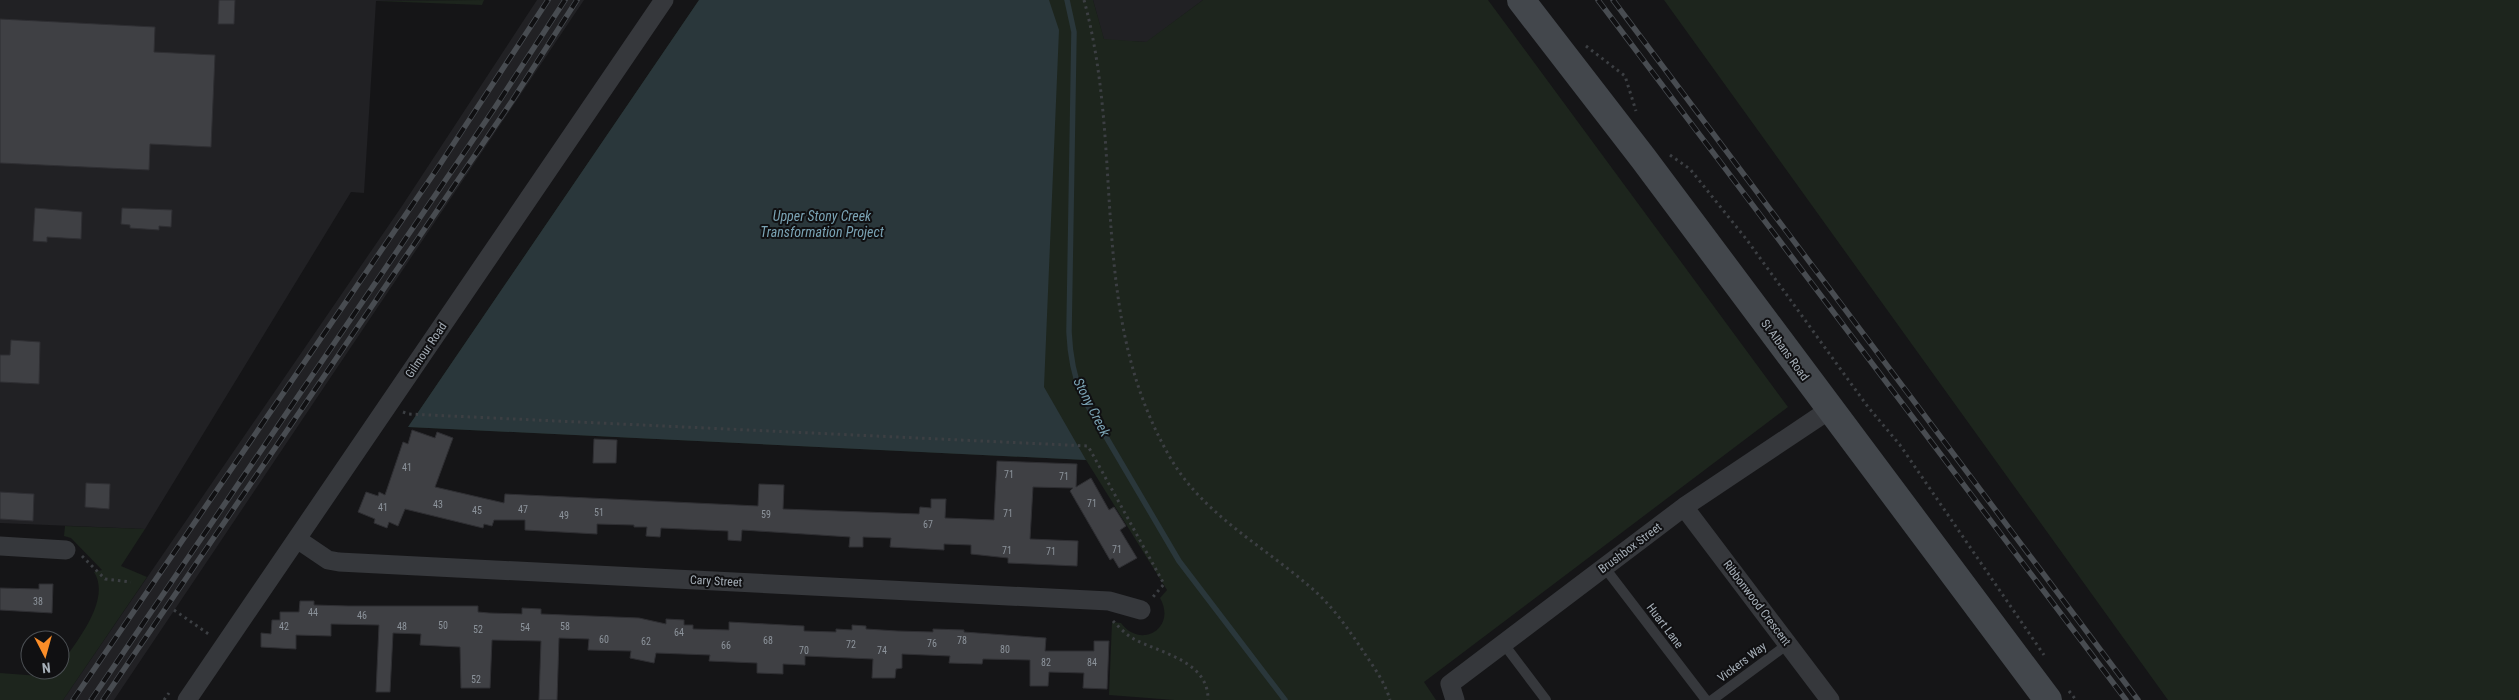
<svg xmlns="http://www.w3.org/2000/svg" width="2519" height="700" viewBox="0 0 2519 700" font-family="'Roboto Condensed',sans-serif">
	<style>
		.built { fill: #212124 }
		.green { fill: #1d251d }
		.water { fill: #2a373b }
		.lines { fill: none; stroke-linecap: round; stroke-linejoin: round }
		.stream { stroke: #2a373b; stroke-width: 5.5 }
		.building { fill: #3f4044; stroke: #2f2f33 }
		.path { stroke: #3c3f43; stroke-width: 3; stroke-dasharray: 2.5 4; stroke-linecap: butt }
		.lane { stroke: #36383c; stroke-width: 10 }
		.street { stroke: #36383c; stroke-width: 19 }
		.secondary { stroke: #43474c; stroke-width: 28 }
		.rail-casing { stroke: #484c51; stroke-width: 5.5 }
		.rail { stroke: #101012; stroke-width: 4; stroke-dasharray: 11; stroke-linecap: butt }
		.labels { text-anchor: middle; dominant-baseline: central; stroke-width: 4; stroke-linejoin: round; paint-order: stroke }
		.number-label { font-size: 10px; fill: #8c939b }
		.street-label { font-size: 12px; fill: #a6afb8; stroke: #101012 }
		.water-label { font-size: 14px; font-style: italic; fill: #7ba4b5; stroke: #101012 }
	</style>
	<rect width="100%" height="100%" fill="#151517"/>
	<path class="built" d="M0,0h451l-75,1 -12,192 -13,-1 -206,337 -145,-6z
		M537,0h47l-470,700h-51l339,-494z
		M1093,0h110l-56,42 -43,-2z"/>
	<path class="green" d="M484,0l-2,5 -106,-4z
		M699,0h394l11,39 42,3 57,-42h285l300,407 -364,275 12,18h-262l-65,-5 3,-73 9,1c20,27 56,5 39,-25l7,-8 -81,-130 -678,-33z
		M1664,0h855v700h-351z
		M65,526l80,3 -24,37 26,11 -84,123h-63v-27l53,4 7,-7v-4c15,-23 52,-66 34,-94l8,-2 -31,-32 -7,-2z"/>
	<path class="water" d="M699,0h350l10,30 -15,357 42,73 -678,-33z"/>
	<g class="lines">
		<path class="stream" d="M1067,0l7,32 -5,300c1,23 4,42 13,64l97,165 106,139"/>
	</g>
	<path class="building" d="M219,0h16l-1,24h-16z
		M0,19l155,8 -1,25 61,3 -4,92 -61,-3 -1,26 -149,-7z
		M35,208l47,4 -1,27 -34,-2v5l-14,-1z
		M122,208l50,2 -1,17 -12,-1v4l-29,-2v-3l-9,-1z
		M11,340l29,2 -1,42 -39,-2v-27h10z
		M412,430l23,8 2,-6 16,6 -18,49 69,16 1,-9 253,12 1,-22 25,1 -1,24 136,5 1,-7 11,1v-9h15l-1,19 49,2 3,-59 80,3 -1,23 15,-9 18,32 5,-3 12,19 -6,4 17,28 -18,10 -6,-10 -3,2 -40,-69 3,-3 -40,-1 -3,52 48,2 -1,25 -69,-3v-5l-37,-4v-9l-27,-1v6l-54,-3 1,-9 -28,-1v10h-14l1,-10 -108,-7 -1,11 -13,-1v-9l-67,-3 -1,9 -14,-1 1,-9h-13v-2l-37,-1v10l-72,-4v-10h-31l-2,6 -8,-2 -1,4 -78,-19 -7,17 -9,-4 -2,6 -13,-5 1,-4 -17,-7 8,-20 12,4 1,-4 6,3 18,-53 5,2z
		M594,439l23,1 -1,23h-23z
		M86,483l24,1 -1,25 -24,-2z
		M0,492l34,2 -1,27 -33,-2z
		M39,584h14l-1,29 -52,-3v-22l39,1z
		M300,601h14v4l34,1h130v6l11,1 33,1v-6l19,1v5l98,4 27,6v-5l18,1v5h9v4l36,1v-8l75,4v5l32,1v-3l16,1v-5l14,1v3l31,2 36,1v-3l31,1v2l82,6 -1,13h49v-10h15l-2,48 -24,-1 1,-15 -35,-1 -1,14h-18v-26l-47,-1 -1,5 -33,-1 1,-7 -48,-2v14l-6,1 -1,9h-23l1,-19 -68,-3v9l-22,-1v10l-26,-1v-10l-48,-2 1,-6 -54,-2 -2,10 -24,-5 1,-7 -43,-1 1,-11 -30,-1 -2,62h-18l2,-59 -49,-1 -2,48h-29l-1,-41 -40,-2 1,-11 -28,-1 -3,59h-14l3,-67 -48,-1v12l-35,-1v14l-35,-2v-14l10,1 1,-14h8v-8h19z"/>
	<g class="lines">
		<path class="path" d="M1084,0c42,154 2,314 87,459 31,54 92,87 138,127 22,18 38,41 54,65 10,15 22,31 27,49
			M1586,46l39,30 11,35
			M1670,155l20,14 57,71 121,167 32,38 144,210
			M403,412l5,2 680,32 76,138 -11,13
			M82,556l23,23 26,3
			M174,610l36,25
			M1113,621c6,6 13,14 21,18 26,14 75,22 74,61
			M2069,691l7,9
			M164,700l5,-7"/>
		<path class="lane" d="M1605,568l101,132
			M1503,643l43,57
			M1712,700l76,-56"/>
		<path class="street" d="M1684,507l146,193
			M297,539l31,21 11,2 770,39 32,9
			M0,546l66,4
			M187,700l477,-700
			M1455,700l-5,-16 234,-177 145,-97"/>
		<path class="secondary" d="M1521,0l122,158 405,542"/>
		<defs>
			<path id="rail" d="M1598,0l528,700
				M1613,0l525,700
				M73,700l364,-531 111,-169
				M91,700l405,-594 69,-106
				M103,700l409,-599 65,-101"/>
		</defs>
		<use href="#rail" class="rail-casing"/>
		<use href="#rail" class="rail"/>
	</g>
	<g class="labels">
		<g class="number-label">
			<text x="407" y="467">41</text>
			<text x="1009" y="474">71</text>
			<text x="1064" y="476">71</text>
			<text x="1092" y="503">71</text>
			<text x="438" y="504">43</text>
			<text x="383" y="507">41</text>
			<text x="523" y="509">47</text>
			<text x="477" y="510">45</text>
			<text x="599" y="512">51</text>
			<text x="1008" y="513">71</text>
			<text x="766" y="514">59</text>
			<text x="564" y="515">49</text>
			<text x="928" y="524">67</text>
			<text x="1117" y="549">71</text>
			<text x="1007" y="550">71</text>
			<text x="1051" y="551">71</text>
			<text x="38" y="601">38</text>
			<text x="313" y="612">44</text>
			<text x="362" y="615">46</text>
			<text x="443" y="625">50</text>
			<text x="284" y="626">42</text>
			<text x="402" y="626">48</text>
			<text x="565" y="626">58</text>
			<text x="525" y="627">54</text>
			<text x="478" y="629">52</text>
			<text x="679" y="632">64</text>
			<text x="604" y="639">60</text>
			<text x="768" y="640">68</text>
			<text x="962" y="640">78</text>
			<text x="646" y="641">62</text>
			<text x="932" y="643">76</text>
			<text x="851" y="644">72</text>
			<text x="726" y="645">66</text>
			<text x="1005" y="649">80</text>
			<text x="804" y="650">70</text>
			<text x="882" y="650">74</text>
			<text x="1046" y="662">82</text>
			<text x="1092" y="662">84</text>
			<text x="476" y="679">52</text>
		</g>
		<g class="street-label">
			<text transform="translate(426 350) rotate(-56)">Gilmour Road</text>
			<text transform="translate(1785 350) rotate(54)">St Albans Road</text>
			<text transform="translate(1630 548) rotate(-37)">Brushbox Street</text>
			<text transform="translate(716 581) rotate(3)">Cary Street</text>
			<text transform="translate(1757 603) rotate(53)">Ribbonwood Crescent</text>
			<text transform="translate(1665 626) rotate(53)">Huart Lane</text>
			<text transform="translate(1742 662) rotate(-37)">Vickers Way</text>
		</g>
		<g class="water-label">
			<text x="822" y="216">Upper Stony Creek<tspan x="822" dy="16">Transformation Project</tspan></text>
			<text transform="translate(1092 407) rotate(63)">Stony Creek</text>
		</g>
	</g>
	<g transform="translate(45 655) rotate(174)"><circle r="24" fill="#101012" stroke="#4c5054"/>
	<path d="M0-4L9 19L0 12L-9 19Z" fill="#fb8d28"/>
	<text y="-8" font-size="14" font-weight="bold" text-anchor="middle" fill="#a6afb8">N</text>
	</g>
</svg>
